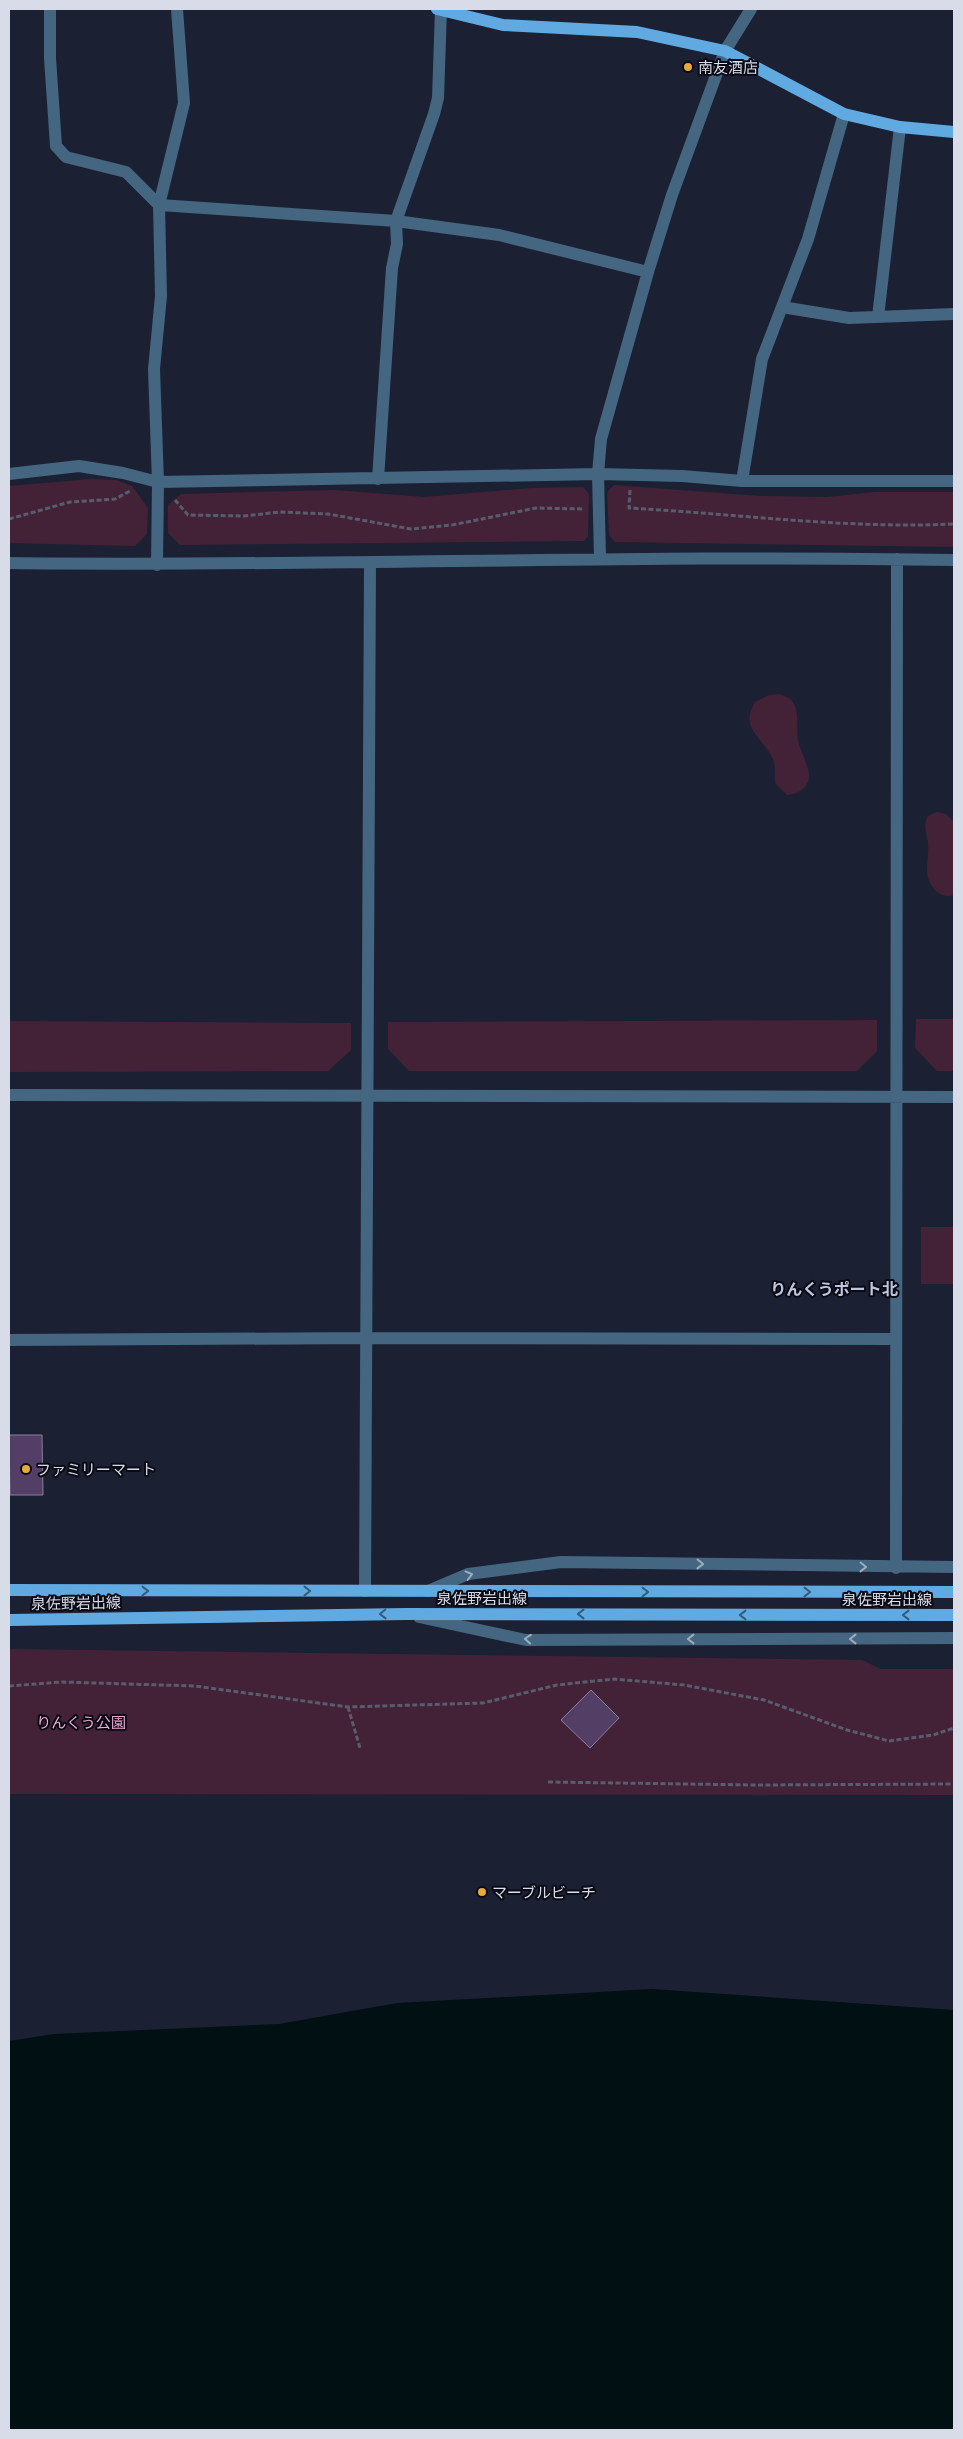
<svg xmlns="http://www.w3.org/2000/svg" width="963" height="2439" viewBox="0 0 963 2439" font-family="'Space Grotesk','Noto Sans JP',sans-serif">
	<style>
		.green { fill: #432238 }
		.water { fill: #001013 }
		.building { fill: #533e65; stroke: #8b7f97 }
		.lines { fill: none; stroke-linecap: round; stroke-linejoin: round }
		.path { stroke: #585c6d; stroke-width: 3; stroke-dasharray: 5 2.5; stroke-linecap: butt }
		.minor { stroke: #446680; stroke-width: 12 }
		.major { stroke: #61aae1; stroke-width: 12 }
		.oneway { stroke: #9dacbe }
		.oneway2 { stroke: #355a7a }
		.poi-dot { fill: #eaaa38; stroke: #090a13; stroke-width: 2 }
		.labels { text-anchor: middle; dominant-baseline: central; stroke-width: 4; stroke-linejoin: round; paint-order: stroke }
		.poi-label { font-size: 15px; fill: #d8dbe8; stroke: #090a13; text-anchor: start }
		.street-label { font-size: 15px; fill: #d8dbe8; stroke: #090a13 }
		.park-label { font-size: 15px; fill: #eda8d5; stroke: #090a13 }
		.neighbourhood-label { font-size: 16px; font-weight: bold; fill: #bfc5df; stroke: #090a13 }
	</style>
	<rect width="100%" height="100%" fill="#1c2033"/>
	<path class="green" d="M91,479l25,1 16,6 16,22 -1,26 -12,12 -126,-3v-57z
		M614,485l146,11 67,1 48,-5h79v55l-339,-5 -6,-7 -2,-43z
		M583,487l6,7 -1,42 -4,5 -404,4 -12,-12v-28l13,-11 153,-4 90,7 108,-9z
		M779,694c5,2 10,3 13,7 8,10 4,27 6,39 2,10 12,28 11,37 -1,12 -12,17 -22,18l-12,-12c-1,-8 1,-17 -2,-24 -10,-22 -34,-30 -18,-57l14,-7z
		M937,812l9,2 8,8v73c-6,2 -13,1 -18,-4 -15,-15 -6,-31 -8,-49 -2,-11 -5,-16 0,-26z
		M916,1019h38v52h-17l-22,-23z
		M877,1020v31l-20,20h-448l-21,-22v-27z
		M9,1021l342,2v27l-23,21 -319,1z
		M921,1227h33v57h-33z
		M9,1649l853,11 19,9h73v126l-945,-1z"/>
	<path class="water" d="M652,1989l302,21v420h-945v-389l45,-7 225,-10 118,-21z"/>
	<path class="building" d="M9,1435h33l1,60h-33z
		M591,1690l28,28 -29,30 -29,-28z"/>
	<g class="lines">
		<path class="path" d="M630,490l-1,18c109,6 217,21 325,16
			M175,500l13,15 56,1 36,-4 48,2 83,15 41,-4 84,-17 48,1
			M9,519l61,-17 45,-3 15,-8
			M9,1686l53,-4 133,4 153,21 135,-4 74,-18 57,-6 70,6 80,15 83,30 42,11 44,-6 21,-7
			M348,1707l12,41
			M548,1782l208,3 198,-1"/>
		<path class="minor" d="M50,9v49l6,88 10,11 60,15 33,33 237,16 103,14 149,37
			M782,307l67,11 105,-4
			M878,317l22,-190
			M9,474l70,-8 44,7 35,9 440,-8 84,2 60,5h212
			M378,479l14,-211 5,-24 -1,-23 38,-107 4,-16 3,-89
			M742,481l20,-122 46,-120 36,-125
			M600,558l-2,-84 3,-35 47,-167 24,-77 53,-144 26,-42
			M9,563c315,4 630,-9 945,-3
			M157,565l1,-83 -4,-113 7,-73 -2,-91 25,-102 -7,-94
			M9,1095l945,2
			M9,1340l357,-2 530,1
			M896,1568l1,-1009
			M365,1591l5,-1028
			M428,1591l40,-17 93,-12 393,5
			M419,1617l107,23 428,-2"/>
		<path class="major" d="M437,9l66,16 134,7 88,19 119,63 56,13 54,5
			M9,1590l945,2
			M9,1620l397,-6 548,1"/>
	</g>
	<defs><path id="oneway-chevron" d="M-2-3.5L2.5 0L-2 3.5" fill="none" stroke-width="1.6" stroke-linecap="round" stroke-linejoin="round" transform="scale(1.25)"/></defs>
	<g class="oneway">
		<use href="#oneway-chevron" transform="translate(700 1564) rotate(1)"/>
		<use href="#oneway-chevron" transform="translate(863 1567) rotate(1)"/>
		<use href="#oneway-chevron" transform="translate(469 1575) rotate(-15)"/>
		<use href="#oneway-chevron" transform="translate(528 1639) rotate(-175)"/>
		<use href="#oneway-chevron" transform="translate(691 1639) rotate(180)"/>
		<use href="#oneway-chevron" transform="translate(853 1639) rotate(180)"/>
	</g>
	<g class="oneway2">
		<use href="#oneway-chevron" transform="translate(145 1591)"/>
		<use href="#oneway-chevron" transform="translate(307 1591)"/>
		<use href="#oneway-chevron" transform="translate(645 1592)"/>
		<use href="#oneway-chevron" transform="translate(807 1592)"/>
		<use href="#oneway-chevron" transform="translate(383 1614) rotate(179)"/>
		<use href="#oneway-chevron" transform="translate(581 1614) rotate(-180)"/>
		<use href="#oneway-chevron" transform="translate(743 1615) rotate(-180)"/>
		<use href="#oneway-chevron" transform="translate(906 1615) rotate(-180)"/>
	</g>
	<g class="poi-dot">
		<circle cx="688" cy="67" r="5"/>
		<circle cx="26" cy="1469" r="5"/>
		<circle cx="482" cy="1892" r="5"/>
	</g>
	<g class="labels">
		<g class="poi-label">
			<text x="698" y="67">南友酒店</text>
			<text x="36" y="1469">ファミリーマート</text>
			<text x="492" y="1892">マーブルビーチ</text>
		</g>
		<g class="street-label">
			<text x="482" y="1598">泉佐野岩出線</text>
			<text x="887" y="1599">泉佐野岩出線</text>
			<text transform="translate(76 1603) rotate(-1)">泉佐野岩出線</text>
		</g>
		<g class="park-label">
			<text x="81" y="1722">りんくう公園</text>
		</g>
		<g class="neighbourhood-label">
			<text x="834" y="1289">りんくうポート北</text>
		</g>
	</g>
	<rect width="963" height="2439" fill="none" stroke="#d8dbe8" stroke-width="20"/>
</svg>
